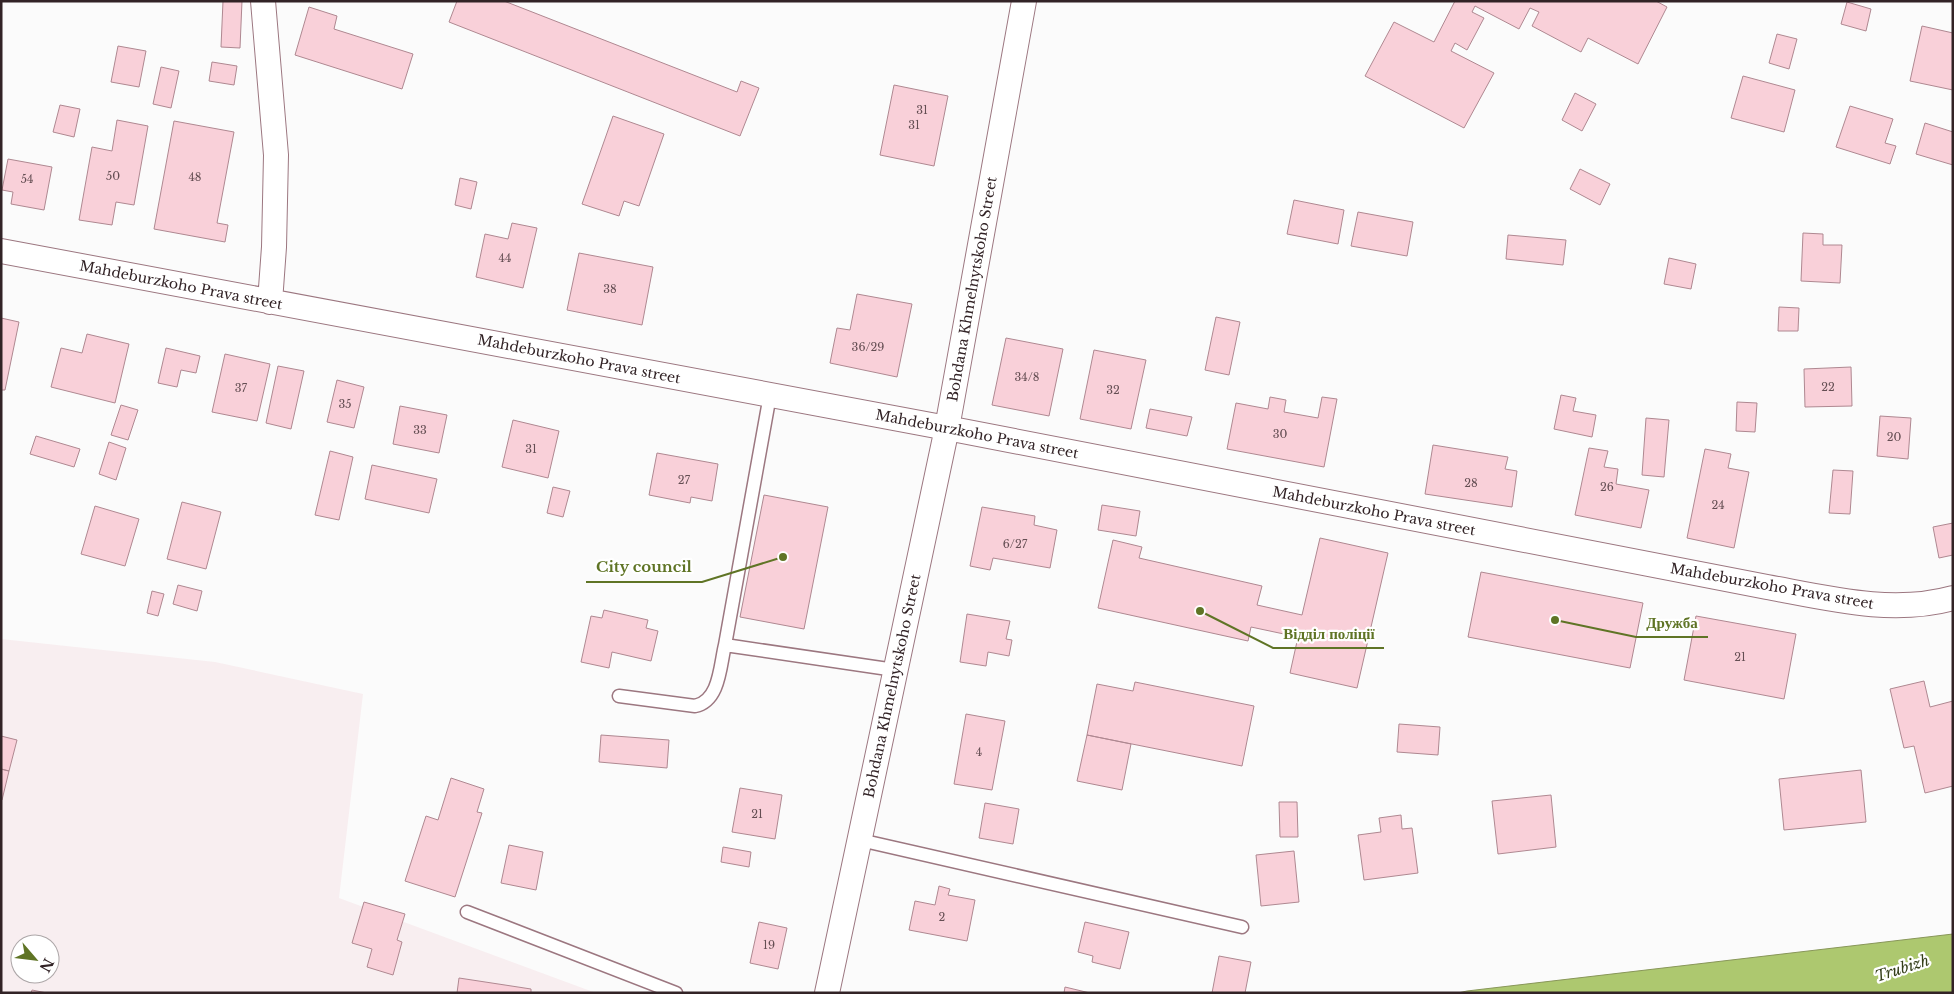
<svg xmlns="http://www.w3.org/2000/svg" width="1954" height="994" viewBox="0 0 1954 994" font-family="'Libre Baskerville',serif">
	<style>
		.built { fill: #f8eef0; fill-rule: evenodd }
		.water { fill: #adc86f; stroke: #889659 }
		.building { fill: #f9d0d9; stroke: #af8891 }
		.lines { fill: none; stroke-linecap: round; stroke-linejoin: round }
		.lane-casing { stroke: #9c7780; stroke-width: 15 }
		.street-casing { stroke: #9c7780; stroke-width: 26 }
		.lane { stroke: #fff; stroke-width: 12 }
		.street { stroke: #fff; stroke-width: 24 }
		.labels { text-anchor: middle; dominant-baseline: central; stroke-width: 4.5; stroke-linejoin: round; paint-order: stroke }
		.number-label { font-size: 11px; fill: #644e53 }
		.street-label { font-size: 14px; fill: #322326; stroke: #fff }
		.water-label { font-size: 15px; font-style: italic; fill: #353f1a; stroke: #fff }
		.leader { fill: none; stroke: #5f7425; stroke-width: 2 }
		.callout-dot { fill: #5f7425; stroke: #fff; stroke-width: 2 }
		.callout-label { font-size: 15px; text-anchor: middle; font-weight: bold; fill: #5f7425; stroke: #fff; stroke-width: 4.5; stroke-linejoin: round; paint-order: stroke }
	</style>
	<rect width="100%" height="100%" fill="#fbfbfb"/>
	<path class="built" d="M1,639l214,23 148,32 -24,204 257,95h-595zM20,944h30v30h-30z"/>
	<path class="water" d="M1953,934v59h-495l9,-2z"/>
	<path class="building" d="M223,1h19l-2,47 -19,-1z
		M457,1h47l233,91 4,-11 18,7 -19,48 -291,-114z
		M1455,1h201l11,6 -29,57 -50,-26 -7,14 -49,-26 7,-14 -9,-4 -11,21 -44,-23 -3,6 12,6 -17,32 -12,-7 -4,8 43,22 -30,55 -99,-52 29,-54 40,20z
		M1847,2l24,7 -5,22 -25,-7z
		M309,7l28,9 -3,13 79,25 -11,35 -107,-34z
		M1922,26l31,7v57l-43,-9z
		M1777,34l20,5 -8,30 -20,-6z
		M118,46l28,5 -7,36 -28,-5z
		M212,62l25,4 -3,19 -25,-4z
		M161,67l18,4 -8,37 -18,-4z
		M1743,76l52,14 -11,42 -53,-14z
		M894,85l54,11 -14,70 -54,-11z
		M1575,93l21,11 -14,27 -20,-11z
		M60,105l20,4 -6,28 -21,-5z
		M1850,106l43,13 -8,24 11,3 -6,18 -54,-17z
		M613,116l51,18 -25,72 -15,-5 -5,15 -37,-12z
		M117,120l31,6 -14,79 -18,-3 -4,23 -33,-5 13,-73 20,4z
		M174,121l60,11 -17,91 11,2 -3,17 -71,-13z
		M1925,123l28,9v33l-37,-11z
		M8,159l44,8 -8,43 -33,-6 2,-12 -11,-2z
		M1580,169l30,15 -10,21 -30,-16z
		M460,178l17,4 -6,27 -16,-4z
		M1294,200l50,10 -6,34 -51,-10z
		M1358,212l55,10 -6,34 -56,-10z
		M512,223l25,5 -14,60 -47,-11 9,-43 23,5z
		M1803,233l20,1v11h19l-2,38 -39,-2z
		M1508,235l58,5 -3,25 -57,-6z
		M579,253l74,14 -11,58 -75,-15z
		M1669,258l27,6 -5,25 -27,-5z
		M857,294l55,10 -15,73 -67,-14 7,-35 13,2z
		M1779,307l20,1 -1,23h-20z
		M1216,317l24,5 -11,53 -24,-5z
		M1,318l18,4 -14,68h-4z
		M87,334l42,10 -14,59 -64,-16 10,-39 21,5z
		M1006,338l57,11 -14,67 -57,-11z
		M166,348l34,8 -4,17 -15,-3 -4,17 -19,-4z
		M1094,350l52,10 -15,69 -51,-10z
		M225,354l45,10 -13,57 -45,-9z
		M278,366l26,5 -13,58 -25,-6z
		M1851,367l1,39 -47,1 -1,-38z
		M337,380l27,7 -10,41 -27,-6z
		M1561,395l15,3 -3,13 23,4 -4,22 -38,-8z
		M1270,397l16,3 -2,12 34,6 4,-21 15,2 -13,68 -97,-18 9,-46 32,6z
		M1737,402l20,1 -2,29 -19,-1z
		M121,405l17,5 -10,30 -17,-5z
		M400,406l47,9 -8,38 -46,-9z
		M1150,409l42,8 -5,19 -41,-8z
		M1880,416l31,2 -3,41 -31,-3z
		M1646,418l23,2 -5,57 -22,-2z
		M513,420l46,11 -11,47 -46,-11z
		M36,436l44,13 -6,18 -44,-13z
		M109,442l17,6 -10,32 -17,-6z
		M1433,445l75,12 -3,12 12,2 -5,36 -87,-13z
		M1589,448l19,3 -4,16 14,2 -2,15 33,6 -8,38 -66,-13z
		M1705,449l26,5 -3,14 21,4 -15,76 -47,-10z
		M330,451l23,6 -14,63 -24,-5z
		M657,453l61,11 -6,37 -21,-4 -1,6 -41,-8z
		M372,465l65,14 -8,34 -64,-14z
		M1833,470l20,1 -3,43 -21,-1z
		M553,487l17,4 -7,26 -16,-4z
		M764,495l64,12 -24,122 -64,-12z
		M182,502l39,10 -15,57 -39,-10z
		M1102,505l38,6 -4,25 -38,-6z
		M95,506l44,13 -14,47 -44,-12z
		M982,507l53,9 -1,9 23,5 -7,38 -57,-10 -3,12 -20,-4z
		M1953,523v32l-14,3 -6,-31z
		M1320,538l68,15 -31,135 -67,-15 8,-36 -47,-10 -3,14 -150,-33 15,-68 29,7 -3,11 123,28 -5,19 45,10z
		M1481,572l162,31 -13,65 -162,-31z
		M178,585l24,6 -5,20 -24,-7z
		M152,591l12,3 -6,22 -11,-3z
		M604,610l44,10 -2,8 12,3 -7,30 -39,-9 -3,16 -28,-6 10,-46 11,2z
		M967,614l43,7 -4,18 6,1 -3,16 -21,-4 -2,14 -26,-4z
		M1696,616l100,18 -12,65 -100,-19z
		M1924,681l6,26 23,-6v85l-28,7 -11,-47 -10,2 -14,-59z
		M1135,682l119,24 -12,60 -155,-31 10,-51 36,7z
		M966,714l39,7 -13,69 -38,-6z
		M1399,724l41,3 -2,28 -41,-3z
		M601,735l68,5 -2,28 -68,-6z
		M1087,735l44,9 -9,46 -45,-9z
		M1,736l16,4 -8,31 -8,-2z
		M1,769l8,2 -7,29h-1z
		M1861,770l5,52 -82,8 -5,-51z
		M451,778l33,11 -7,23 5,1 -27,84 -50,-16 21,-65 12,4z
		M740,788l42,7 -7,44 -43,-7z
		M1551,795l5,52 -58,7 -6,-53z
		M1279,802h18l1,35h-18z
		M985,803l34,6 -6,35 -34,-6z
		M1401,815l1,14 10,-1 6,45 -54,7 -6,-45 23,-3 -2,-14z
		M509,845l34,7 -7,38 -35,-7z
		M723,847l28,5 -2,15 -28,-5z
		M1294,851l5,51 -38,4 -5,-51z
		M939,886l11,3 -2,6 27,5 -8,41 -58,-11 6,-29 20,4z
		M364,902l41,12 -8,26 5,2 -9,33 -26,-8 5,-18 -20,-6z
		M759,922l28,6 -9,41 -28,-6z
		M1085,922l44,10 -9,37 -28,-7 1,-6 -15,-4z
		M1219,956l32,6 -6,31h-33z
		M459,978l72,11v4h-74z
		M1065,987l25,6h-26z
		M32,990l15,3h-16z"/>
	<g class="lines">
		<defs>
			<path id="lane" d="M770,395l-45,250 170,25
				M619,696l76,10c25,-5 25,-41 30,-61
				M860,840l382,87
				M467,912l209,81"/>
			<path id="street" d="M263,1l13,154 -2,92 -4,55
				M1,251l946,177 820,159c60,11 125,28 186,11
				M827,993l120,-565 77,-427"/>
		</defs>
		<use href="#lane" class="lane-casing"/>
		<use href="#street" class="street-casing"/>
		<use href="#lane" class="lane"/>
		<use href="#street" class="street"/>
	</g>
	<g class="labels">
		<g class="number-label">
			<text x="922" y="110">31</text>
			<text x="914" y="125">31</text>
			<text x="113" y="176">50</text>
			<text x="195" y="177">48</text>
			<text x="27" y="179">54</text>
			<text x="505" y="258">44</text>
			<text x="610" y="289">38</text>
			<text x="868" y="347">36/29</text>
			<text x="1027" y="377">34/8</text>
			<text x="1828" y="387">22</text>
			<text x="241" y="388">37</text>
			<text x="1113" y="390">32</text>
			<text x="345" y="404">35</text>
			<text x="420" y="430">33</text>
			<text x="1280" y="434">30</text>
			<text x="1894" y="437">20</text>
			<text x="531" y="449">31</text>
			<text x="684" y="480">27</text>
			<text x="1471" y="483">28</text>
			<text x="1607" y="487">26</text>
			<text x="1718" y="505">24</text>
			<text x="1015" y="544">6/27</text>
			<text x="1740" y="657">21</text>
			<text x="979" y="752">4</text>
			<text x="757" y="814">21</text>
			<text x="942" y="917">2</text>
			<text x="769" y="945">19</text>
		</g>
		<g class="street-label">
			<text transform="translate(181 285) rotate(11)">Mahdeburzkoho Prava street</text>
			<text transform="translate(972 289) rotate(-80)">Bohdana Khmelnytskoho Street</text>
			<text transform="translate(579 359) rotate(11)">Mahdeburzkoho Prava street</text>
			<text transform="translate(977 434) rotate(11)">Mahdeburzkoho Prava street</text>
			<text transform="translate(1374 511) rotate(11)">Mahdeburzkoho Prava street</text>
			<text transform="translate(1772 586) rotate(10)">Mahdeburzkoho Prava street</text>
			<text transform="translate(892 686) rotate(-78)">Bohdana Khmelnytskoho Street</text>
		</g>
		<g class="water-label">
			<text transform="translate(1902 968) rotate(-18)">Trubizh</text>
		</g>
	</g>
	<path class="leader" d="M783 557L702 582H586M1555 620L1636 637H1708M1200 611L1273 648H1384"/>
	<g class="callout-dot">
		<circle cx="783" cy="557" r="5"/>
		<circle cx="1555" cy="620" r="5"/>
		<circle cx="1200" cy="611" r="5"/>
	</g>
	<g class="callout-label">
		<text x="644" y="572">City council</text>
		<text x="1672" y="628">Дружба</text>
		<text x="1329" y="639">Відділ поліції</text>
	</g>
	<rect width="1954" height="994" fill="none" stroke="#322326" stroke-width="5"/>
	<g transform="translate(35 959) rotate(118)"><circle r="24" fill="#ffffff" stroke="#ada7a8"/>
	<path d="M0-4L9 19L0 12L-9 19Z" fill="#5f7425"/>
	<text y="-8" font-size="14" font-weight="bold" text-anchor="middle" fill="#322326">N</text>
	</g>
</svg>
